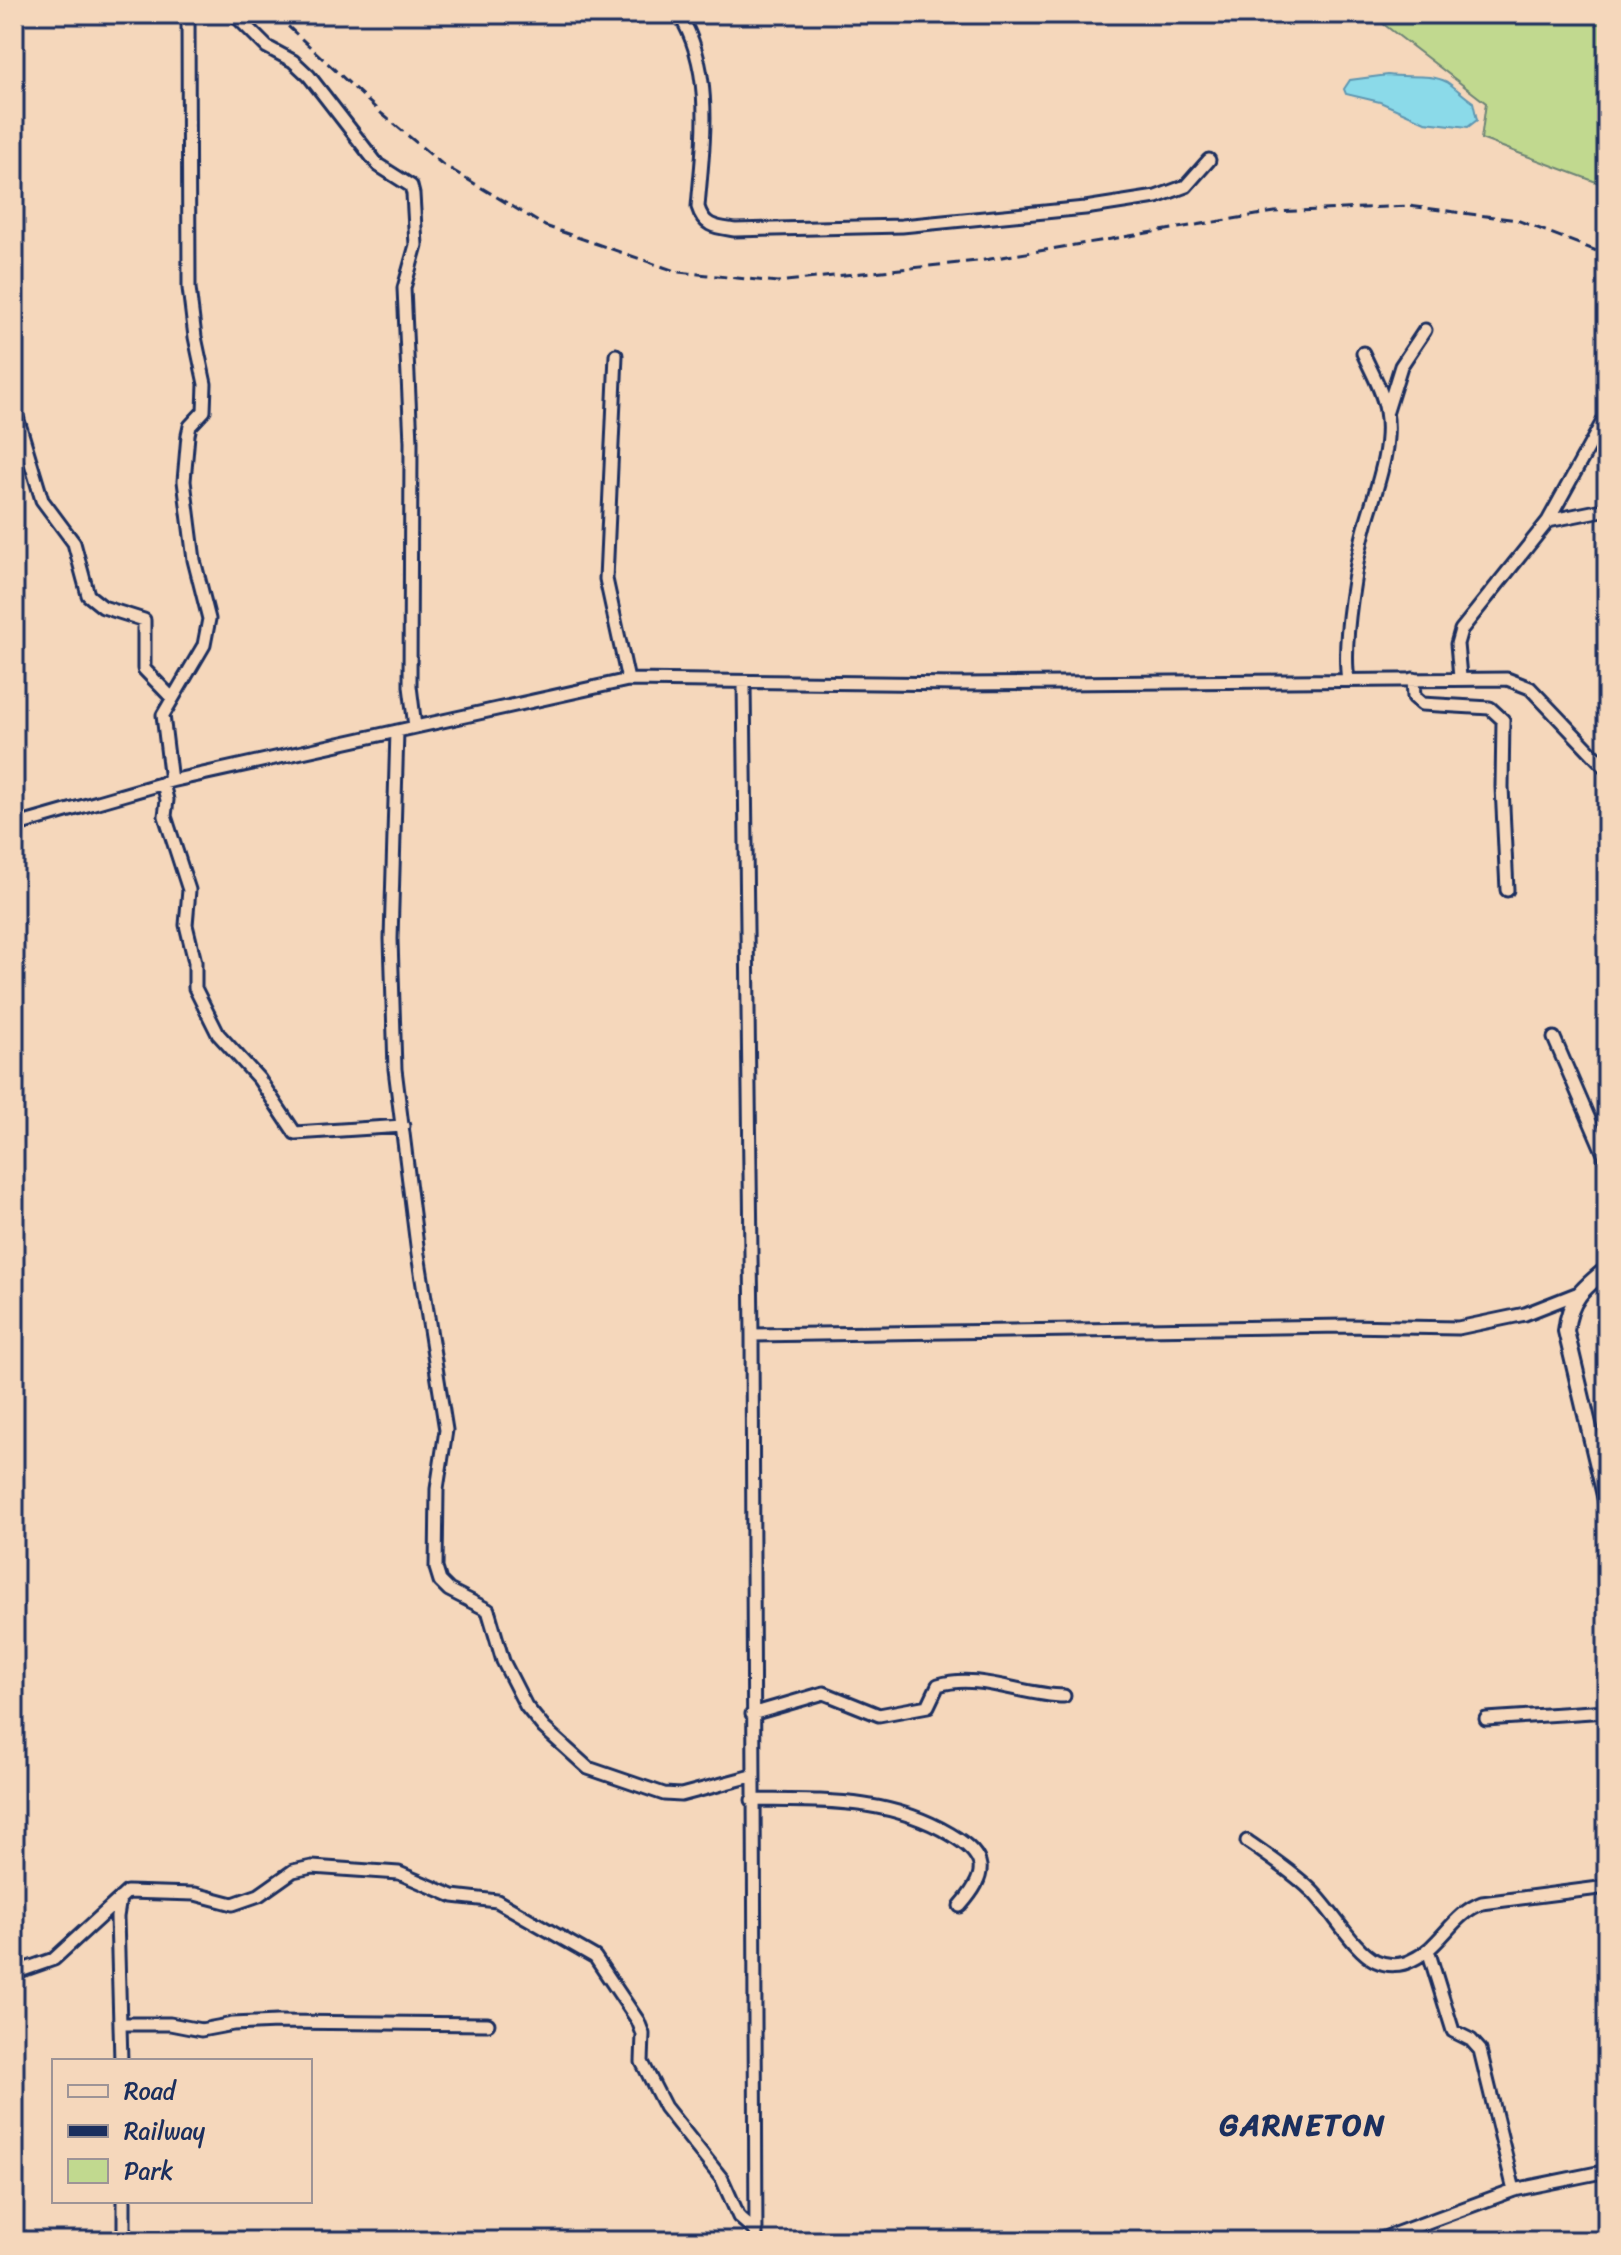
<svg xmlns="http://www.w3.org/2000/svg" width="1621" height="2255" viewBox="0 0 1621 2255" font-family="Sriracha,sans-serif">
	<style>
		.green { fill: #c1d98f; stroke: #6e8476; stroke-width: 2 }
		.water { fill: #8bdae9; stroke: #5e96b1; stroke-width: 2 }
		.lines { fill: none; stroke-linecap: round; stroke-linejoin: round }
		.street-casing { stroke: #1b2f5e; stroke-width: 17 }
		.secondary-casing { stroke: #1b2f5e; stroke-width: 20 }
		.street { stroke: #f5d7bb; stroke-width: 11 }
		.secondary { stroke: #f5d7bb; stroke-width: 14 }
		.rail { stroke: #1b2f5e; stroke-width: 3; stroke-dasharray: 12 6; stroke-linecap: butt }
		.labels { text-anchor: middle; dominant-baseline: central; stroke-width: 6; stroke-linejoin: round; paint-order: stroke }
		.district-label { font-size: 30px; font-weight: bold; letter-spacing: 2px; fill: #1b2f5e; stroke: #f5d7bb }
	</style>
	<rect width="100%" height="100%" fill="#f5d7bb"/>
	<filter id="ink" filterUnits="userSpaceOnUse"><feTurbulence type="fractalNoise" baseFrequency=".0125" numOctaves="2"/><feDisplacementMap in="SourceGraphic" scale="16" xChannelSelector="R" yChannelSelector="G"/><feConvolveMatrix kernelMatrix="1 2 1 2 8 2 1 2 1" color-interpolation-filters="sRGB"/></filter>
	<g filter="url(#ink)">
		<path class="green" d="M1247,14h360v172l-126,-47 5,-36 -104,-80 -135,2z"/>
		<path class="water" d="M1388,75c19,3 42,-2 59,7 9,6 17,14 26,20l4,18 -9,7 -43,-5 -45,-20 -34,-8 -2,-5 6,-9z"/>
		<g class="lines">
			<defs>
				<path id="street" d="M234,14l33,33 26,14 16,15 69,89 33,21 2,8 3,51 -12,43 7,154 -1,244 5,41
					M679,14c36,57 24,130 19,193 6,20 18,20 37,23l167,-4 183,-18 71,-11 30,-11 23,-26
					M616,355l-10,224 22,101
					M14,407l28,93 32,43 14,52 15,12 41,13v49l28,29
					M1387,411l14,-45 24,-36
					M1548,521l59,-12
					M1460,677l-3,-33 4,-14 87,-109 59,-107
					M1413,679l1,18 8,7 68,4 13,12 -1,67 5,103
					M1348,680c-6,-39 8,-121 19,-160 10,-34 25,-73 19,-109 -3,-20 -15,-40 -23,-58
					M744,683l8,652 4,906
					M397,731l-6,208 4,130 23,185 28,176 -9,59 -1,79 4,13 9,9 39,20 15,51 23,45 18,22 44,40 76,26 17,1 71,-19
					M171,781l-8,-66 41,-70 5,-26 -15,-59 -10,-79 4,-46 2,-9 14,-15 1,-27 -10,-47 -6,-49 -1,-274
					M163,783l4,17 -2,16 24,74 -3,35 9,37v26l23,46 41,45 36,54 108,-7
					M14,826l157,-45 457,-101 331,4 548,-5 23,9 77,81
					M1554,1038l53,123
					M752,1335l592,-9 114,2 67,-14 51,-20
					M752,1714l72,-21 55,22 49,-9 10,-21c41,-13 85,11 126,11
					M1486,1719l121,-8
					M752,1800c70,1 136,-3 198,34 39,23 38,40 10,72
					M1247,1841c21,15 44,30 63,48 21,19 43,61 66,72 11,5 25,5 36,-1 29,-13 40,-46 70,-57l125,-16
					M120,1898l-3,19 4,144
					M1428,1950l25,81 18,9 9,10 34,140
					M14,1973l40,-14 73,-67 68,2 38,10 26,-9 34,-24 19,-4 87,6 54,23 44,5 98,56 43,64 5,13 -1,28 23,45 57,72 17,38 17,15
					M120,2024h50l31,6 32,-6 44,-2 211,2
					M124,2201v40
					M1376,2241l138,-51 93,-19"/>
				<path id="secondary" d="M1607,1269c-24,19 -38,31 -41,62l41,173"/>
			</defs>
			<use href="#street" class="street-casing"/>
			<use href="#secondary" class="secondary-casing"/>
			<use href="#street" class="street"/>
			<use href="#secondary" class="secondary"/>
			<path class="rail" d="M275,14l107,100 60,50 103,62 133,46 99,10 201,-21 297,-49 134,-6 108,14 90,35"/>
		</g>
	</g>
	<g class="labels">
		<g class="district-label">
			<text x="1303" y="2125">GARNETON</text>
		</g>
	</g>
	<rect width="1621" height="2255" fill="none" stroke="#f5d7bb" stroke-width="48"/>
	<rect x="24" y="24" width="1573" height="2207" fill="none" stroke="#1b2f5e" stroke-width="3" filter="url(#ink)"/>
	<rect x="52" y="2059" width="260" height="144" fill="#f5d7bb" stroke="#9e9496" stroke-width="2"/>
	<rect x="68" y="2085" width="40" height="12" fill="#f5d7bb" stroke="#9e9496" stroke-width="2"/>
	<text x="124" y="2099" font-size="24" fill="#1b2f5e">Road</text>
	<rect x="68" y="2125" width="40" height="12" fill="#1b2f5e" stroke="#9e9496" stroke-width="2"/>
	<text x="124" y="2139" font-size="24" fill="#1b2f5e">Railway</text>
	<rect x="68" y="2159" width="40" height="24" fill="#c1d98f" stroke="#9e9496" stroke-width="2"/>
	<text x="124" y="2179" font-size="24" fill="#1b2f5e">Park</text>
</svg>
